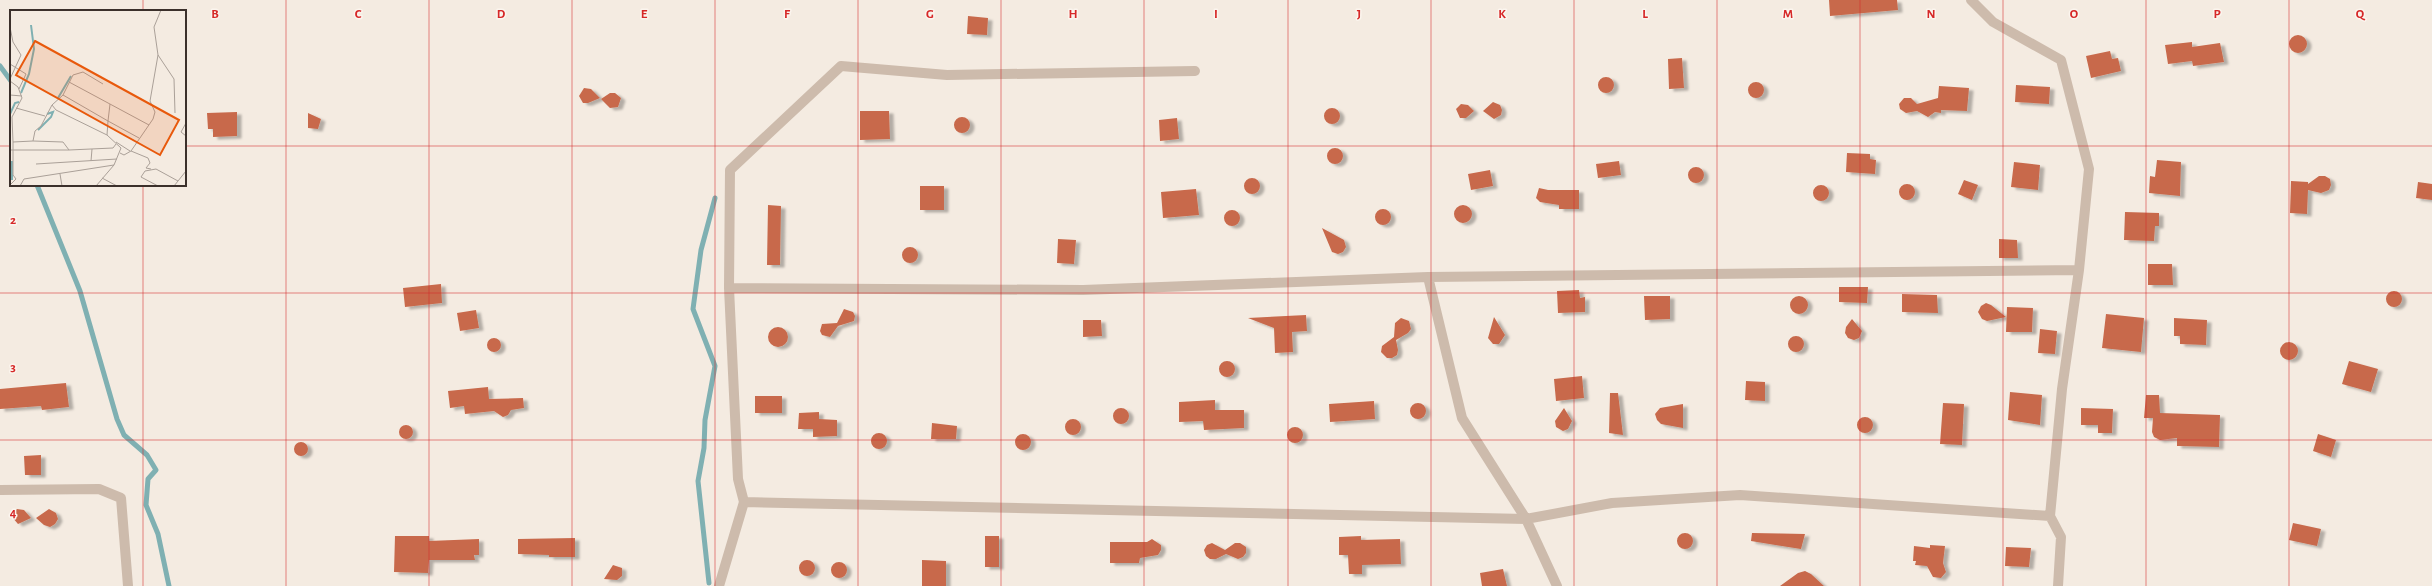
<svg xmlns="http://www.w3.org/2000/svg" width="2432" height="586" viewBox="0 0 2432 586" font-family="'Alegreya Sans',sans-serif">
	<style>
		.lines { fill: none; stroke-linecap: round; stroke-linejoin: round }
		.stream { stroke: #7fb0b2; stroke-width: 5 }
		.building { fill: #c8694b; filter: url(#shadow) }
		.street { stroke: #cdbbac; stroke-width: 10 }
		.grid { fill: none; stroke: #d62828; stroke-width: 1; stroke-opacity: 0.55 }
		.inset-river { fill: none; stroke: #7fb0b2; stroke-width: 2 }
		.inset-road { fill: none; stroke: #aaa098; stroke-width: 1 }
		.view { fill: #e8590c; fill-opacity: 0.15; stroke: #e8590c; stroke-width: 2 }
		.inset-edge { fill: none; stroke: #3b302b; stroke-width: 2 }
		.grid-label { font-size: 13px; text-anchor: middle; font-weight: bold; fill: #d62828; stroke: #fbf5ee; stroke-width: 3; stroke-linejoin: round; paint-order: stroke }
	</style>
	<defs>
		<filter id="shadow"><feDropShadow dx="4.5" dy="2.5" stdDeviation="1" flood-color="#0004"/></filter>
	</defs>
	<rect width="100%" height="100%" fill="#f4ebe1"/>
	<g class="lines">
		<path class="stream" d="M0,66l11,15
			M37,185l43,106 37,128 7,16 23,20 9,15 -8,9 -2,26 12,29 11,52
			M709,583l-11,-102 6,-33 1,-28 10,-54 -22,-57 8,-59 14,-52"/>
	</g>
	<path class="building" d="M1829,0h68l1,10 -68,6z
		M968,16l20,2 -1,17 -20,-1z
		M2289 44a9 9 0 1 1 18 0a9 9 0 1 1-18 0Z
		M2192,42v5l28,-4 4,19 -31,4 -1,-5 -24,3 -3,-19z
		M2110,51l2,8 6,-1 3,13 -30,7 -5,-22z
		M1682,58l2,30 -15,1 -1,-30z
		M1598 85a8 8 0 1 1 16 0a8 8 0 1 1-16 0Z
		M1748 90a8 8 0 1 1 16 0a8 8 0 1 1-16 0Z
		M2016,85l34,2 -1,17 -34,-2z
		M1939,86l30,2 -2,23 -26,-1v3l-6,-1 -7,5 -11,-6 -11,2 -6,-4 -1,-5 5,-6h7l6,6 21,-6z
		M584,88l7,1 9,9 -12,5h-5l-4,-7z
		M610,93h5l6,5 -3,9 -8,1 -9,-9z
		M1493,102l7,3 2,5 -1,5 -7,4 -11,-8z
		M1461,104l7,1 6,6 -8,7h-6l-4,-9z
		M1324 116a8 8 0 1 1 16 0a8 8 0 1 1-16 0Z
		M860,111h29l1,28 -30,1z
		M237,112v24l-24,1v-8h-5l-1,-16z
		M308,113l13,6 -3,10 -10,-1z
		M954 125a8 8 0 1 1 16 0a8 8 0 1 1-16 0Z
		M1177,118l2,21 -19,2 -1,-21z
		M1327 156a8 8 0 1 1 16 0a8 8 0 1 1-16 0Z
		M1847,153l23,1v5l6,1 -1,14 -29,-2z
		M2157,160l24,2 -1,34 -31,-3 1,-17 5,1z
		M1619,161l2,14 -23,3 -2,-14z
		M2014,162l26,3 -2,25 -27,-3z
		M1688 175a8 8 0 1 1 16 0a8 8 0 1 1-16 0Z
		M1490,170l3,16 -22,4 -3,-16z
		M2319,176h6l5,3 1,6 -2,5 -8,3 -13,-3 -1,24 -17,-1 1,-32 17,1v2z
		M1244 186a8 8 0 1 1 16 0a8 8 0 1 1-16 0Z
		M1964,180l14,5 -6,15 -14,-6z
		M2418,182l14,2v16l-16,-2z
		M1899 192a8 8 0 1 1 16 0a8 8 0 1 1-16 0Z
		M1813 193a8 8 0 1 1 16 0a8 8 0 1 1-16 0Z
		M920,186h24v24h-24z
		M1539,188l9,2h31v19h-20v-4l-19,-3 -4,-4z
		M1196,189l3,26 -36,3 -2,-26z
		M768,205l13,1 -1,59h-13z
		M1454 214a9 9 0 1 1 18 0a9 9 0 1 1-18 0Z
		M1375 217a8 8 0 1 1 16 0a8 8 0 1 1-16 0Z
		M1224 218a8 8 0 1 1 16 0a8 8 0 1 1-16 0Z
		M2125,212l34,1v13h-4l-1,15 -30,-1z
		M1322,228l22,12 2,7 -3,5 -5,2 -6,-2z
		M1058,239l18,1 -2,24 -17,-1z
		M1999,239l18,1 1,18h-19z
		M902 255a8 8 0 1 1 16 0a8 8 0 1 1-16 0Z
		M2148,264h24l1,21h-25z
		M441,284l1,19 -37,4 -2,-19z
		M1839,287h29l-1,16 -28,-1z
		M1579,290l1,8 5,-1v15l-27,1 -1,-22z
		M2386 299a8 8 0 1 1 16 0a8 8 0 1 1-16 0Z
		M1902,294l35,1 1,18 -36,-1z
		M1644,296h26v23l-25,1z
		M1790 305a9 9 0 1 1 18 0a9 9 0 1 1-18 0Z
		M1986,303l5,2 15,12 -19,4 -5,-2 -4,-7 3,-6z
		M2007,307l26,1 -1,24h-26z
		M844,309l9,3 2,4 -1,5 -16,5 -8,11 -8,-2 -2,-4 2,-7 15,-1z
		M476,310l3,18 -19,3 -3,-18z
		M2106,314l38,4 -3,34 -39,-4z
		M1306,315l1,16 -15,1 1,20 -18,1 -1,-25 -26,-10z
		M1494,317l11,18 -6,9h-6l-5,-6z
		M1401,318l8,3 2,8 -3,4 -12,7 2,10 -1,5 -5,3h-5l-6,-6 1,-6 12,-9 1,-14z
		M2174,318l33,2 -1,25 -26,-1v-8h-6z
		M1852,319l10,12 -3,7 -5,2 -6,-2 -3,-5 1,-6z
		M1083,320h18l1,16 -19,1z
		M768 337a10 10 0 1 1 20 0a10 10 0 1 1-20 0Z
		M2040,329l17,2 -2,23 -17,-1z
		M1788 344a8 8 0 1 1 16 0a8 8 0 1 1-16 0Z
		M487 345a7 7 0 1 1 14 0a7 7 0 1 1-14 0Z
		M2280 351a9 9 0 1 1 18 0a9 9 0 1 1-18 0Z
		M1219 369a8 8 0 1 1 16 0a8 8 0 1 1-16 0Z
		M2349,361l29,8 -7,23 -29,-8z
		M1582,376l2,22 -28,3 -2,-22z
		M1746,381l19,1v19l-20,-1z
		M66,383l3,24 -27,3 -1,-4 -41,3v-20z
		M488,387l1,12 34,-1 1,10 -13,2 -3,5 -5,2 -9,-6 -29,3 -1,-8 -14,2 -2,-17z
		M2010,392l32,3 -2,30 -32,-5z
		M1610,393h8l5,42 -14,-2z
		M2146,395h13l1,18 60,2 -1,32 -39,-1h-3v-8l-17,2 -6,-3 -2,-5 1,-14h-9z
		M755,396h27v17h-27z
		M1215,400v10h29v18l-40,2 -1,-9 -24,1v-20z
		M1374,401l1,18 -45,3 -1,-18z
		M1410 411a8 8 0 1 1 16 0a8 8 0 1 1-16 0Z
		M1943,403l21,1 -2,41 -22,-1z
		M1683,404v24l-22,-4 -4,-4 -2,-6 5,-6z
		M1113 416a8 8 0 1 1 16 0a8 8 0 1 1-16 0Z
		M1564,408l8,13 -4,8 -5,2 -7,-4 -1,-6z
		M2081,408l32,1 -1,24h-14v-8h-17z
		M819,412v7l18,1v16l-24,1v-8h-15l1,-16z
		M1857 425a8 8 0 1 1 16 0a8 8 0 1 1-16 0Z
		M1065 427a8 8 0 1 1 16 0a8 8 0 1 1-16 0Z
		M932,423l25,3 -1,13h-25z
		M399 432a7 7 0 1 1 14 0a7 7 0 1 1-14 0Z
		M1287 435a8 8 0 1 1 16 0a8 8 0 1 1-16 0Z
		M871 441a8 8 0 1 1 16 0a8 8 0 1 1-16 0Z
		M1015 442a8 8 0 1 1 16 0a8 8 0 1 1-16 0Z
		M2318,434l18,6 -5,17 -18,-6z
		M294 449a7 7 0 1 1 14 0a7 7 0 1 1-14 0Z
		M41,455v20h-16l-1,-19z
		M17,509l7,1 7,8 -13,6 -6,-7 2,-5z
		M49,509l7,4 2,6 -3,5 -5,3 -6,-2 -8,-7z
		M2293,523l28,6 -4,17 -28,-6z
		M1677 541a8 8 0 1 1 16 0a8 8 0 1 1-16 0Z
		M1752,533l53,1 -4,15 -50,-8z
		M395,536h34v5l50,-2v16h-5l1,5h-46l-1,13 -34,-1z
		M985,536h14v31h-14z
		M1361,536v4l39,-1 1,25 -39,1v9h-13l-1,-19h-9v-18z
		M575,538v19h-26v-2l-31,-1v-15z
		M1152,539l9,6v5l-3,5 -18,3 -1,5h-29v-21h37z
		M1212,543l13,7 10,-7h5l6,4v6l-3,4 -5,2 -12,-5 -10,5h-6l-4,-3 -2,-6 3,-5z
		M1930,545l15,1 -2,17 3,9 -5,6 -8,-1 -6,-11 -12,-1 1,-4h-3l1,-15 16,2z
		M2006,547l25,1 -2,19 -24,-1z
		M922,560l24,1v25h-24z
		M799 568a8 8 0 1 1 16 0a8 8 0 1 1-16 0Z
		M831 570a8 8 0 1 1 16 0a8 8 0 1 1-16 0Z
		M613,565l9,3v8l-5,4 -13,-1z
		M1503,569l4,17h-25l-2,-13z
		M1805,571l6,3 13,12h-44l18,-13z"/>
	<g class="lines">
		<path class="street" d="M1971,0l22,22 68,38 28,109 -10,101 -17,119 -12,127 11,21 -3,49
			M1428,277l34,141 64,101 86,-16 128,-8 310,21
			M729,288l354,2 345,-13 651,-7
			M0,490l99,-1 22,9 7,88
			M744,502l782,17 31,67
			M719,586l25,-84 -6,-23 -9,-191 1,-118 111,-104 106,9 248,-4"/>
	</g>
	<path class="grid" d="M143,0v11M286,0v586M429,0v586M572,0v586M715,0v586M858,0v586M1001,0v586M1144,0v586M1288,0v586M1431,0v586M1574,0v586M1717,0v586M1860,0v586M2003,0v586M2146,0v586M2289,0v586M0,146h11M185,146h2247M143,185v401M0,293h2432M0,440h2432"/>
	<g transform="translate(10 10)">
		<rect width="176" height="176" fill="#f4ebe1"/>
		<path class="inset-river" d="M11,83l8,-19 5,-25 -3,-24M48,88l13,-22M0,104l5,-11 4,-1M28,120l13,-13 2,-5 -6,2M2,170v-19"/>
		<path class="inset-road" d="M151,0l-7,17 4,28 16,24 1,34M0,17l3,15 8,13 -11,24M0,54l16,10 -7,15M0,71l8,6 4,11 -10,19 1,25M59,72l80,43M93,74l-20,-12 -10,3 -10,20 -11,10 -11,21 -6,5 -2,10 30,1 6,8 44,-2 3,-4M0,85l12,1M53,85l45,26 -1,14 14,13 -7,17 -18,21M100,94l-2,17 31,17M42,95l4,5 51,25M6,98l29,8M176,113l-5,9 5,4M106,132l14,9M0,140h59M121,141l17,7 2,5 -4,5 5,1M110,143l4,2 7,-4 22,-32 2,-7 -5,-11 8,-46M81,151l1,-12M26,154l81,-5M50,164l2,12M92,168l15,8M0,175l6,-6 -3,-4v-33l20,-1M10,176l4,-7 90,-14M148,176l-17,-9 4,-6 11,-2 22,12M164,176l12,-15"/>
		<path class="view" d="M25,31l144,79 -19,35 -144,-80z"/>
		<rect width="176" height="176" class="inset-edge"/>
	</g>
	<g class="grid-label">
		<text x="215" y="18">B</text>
		<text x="358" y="18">C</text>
		<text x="501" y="18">D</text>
		<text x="644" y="18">E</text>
		<text x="787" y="18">F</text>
		<text x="930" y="18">G</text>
		<text x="1073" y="18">H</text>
		<text x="1216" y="18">I</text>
		<text x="1359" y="18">J</text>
		<text x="1502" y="18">K</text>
		<text x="1645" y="18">L</text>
		<text x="1788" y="18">M</text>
		<text x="1931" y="18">N</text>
		<text x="2074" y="18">O</text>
		<text x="2217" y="18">P</text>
		<text x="2360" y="18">Q</text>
		<text x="13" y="224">2</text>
		<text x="13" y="371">3</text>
		<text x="13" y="517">4</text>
	</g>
</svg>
